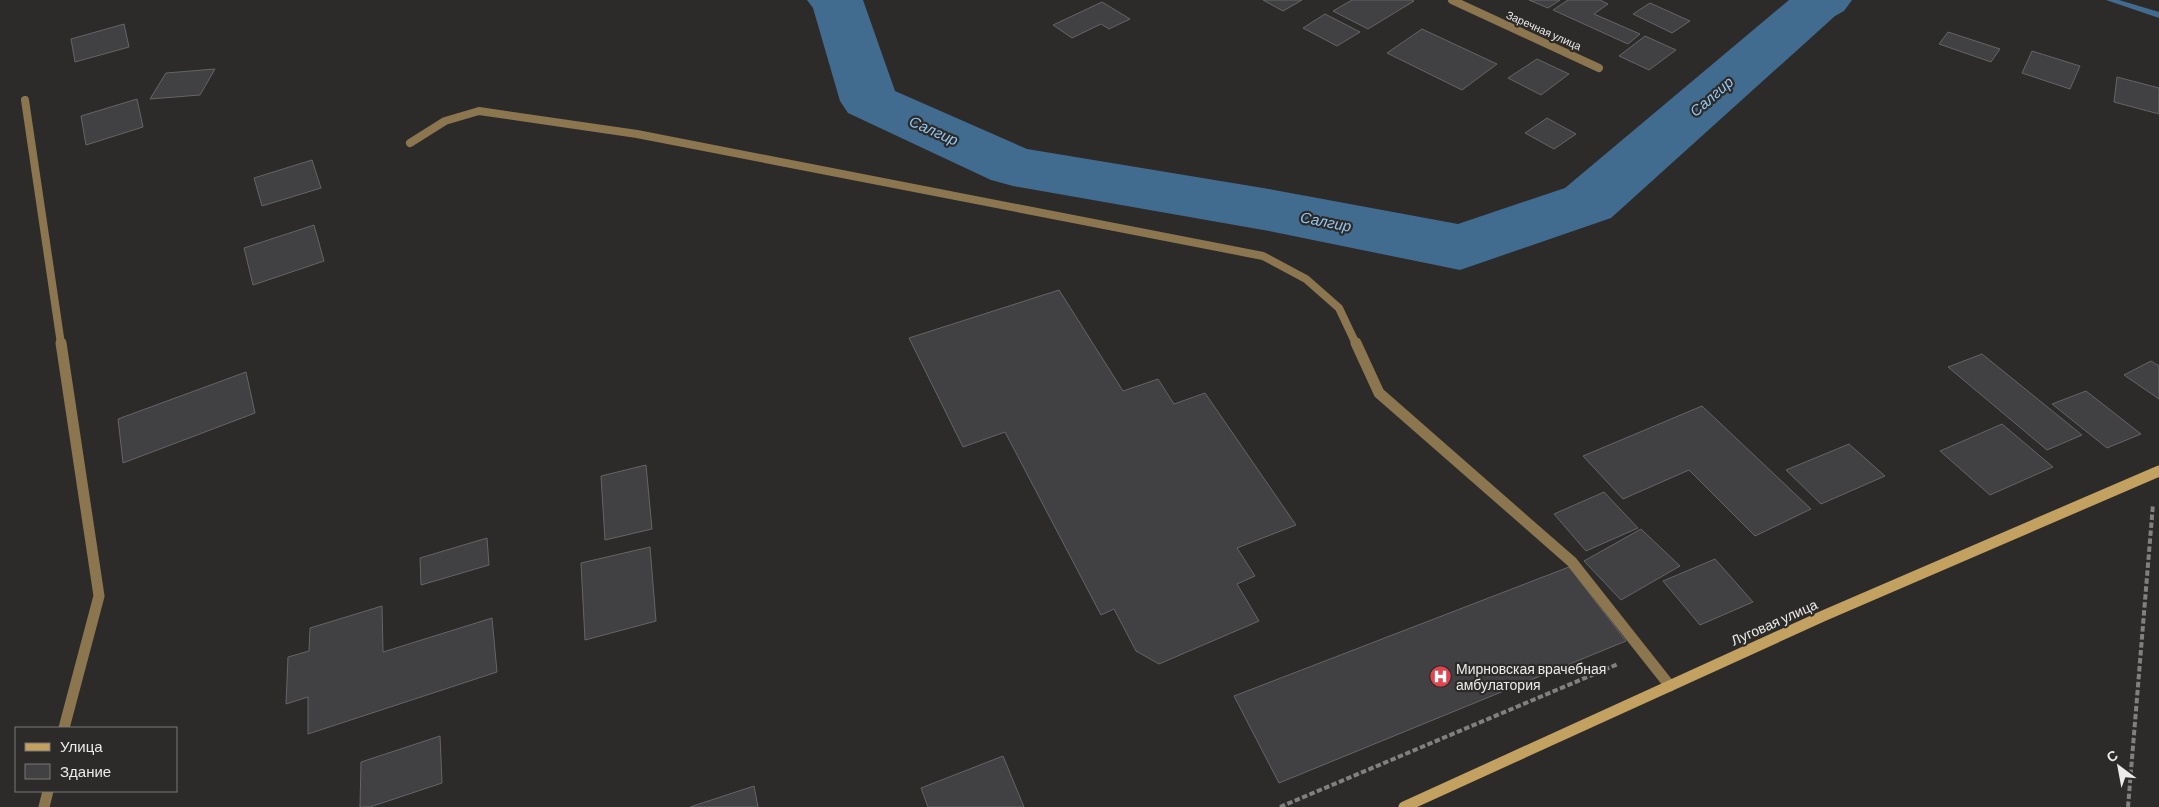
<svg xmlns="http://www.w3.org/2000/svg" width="2159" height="807" viewBox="0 0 2159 807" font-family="Barlow,sans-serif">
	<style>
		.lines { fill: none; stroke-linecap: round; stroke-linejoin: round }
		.stream { fill: #416b8f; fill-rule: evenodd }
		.river { fill: #416b8f; fill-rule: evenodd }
		.building { fill: #414144; stroke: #646568 }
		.path { stroke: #81807e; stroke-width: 4; stroke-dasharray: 5.5 2.5; stroke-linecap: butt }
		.lane-far1 { stroke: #8c7650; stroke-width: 8 }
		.lane { stroke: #8c7650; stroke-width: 11 }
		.street { stroke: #8c7650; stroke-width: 8 }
		.secondary { stroke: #c3a161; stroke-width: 11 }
		.labels { text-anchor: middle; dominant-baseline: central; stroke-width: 4.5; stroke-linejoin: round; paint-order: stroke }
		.far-street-label { font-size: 11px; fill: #ecebea; stroke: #2d2b29 }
		.street-label { font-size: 14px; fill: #ecebea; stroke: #2d2b29 }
		.poi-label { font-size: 14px; fill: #ecebea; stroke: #2d2b29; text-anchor: start }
		.water-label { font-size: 15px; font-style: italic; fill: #93c6f3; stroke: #2d2b29 }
	</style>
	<rect width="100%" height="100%" fill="#2d2b29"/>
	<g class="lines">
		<path class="stream" d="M2106,0h13l40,12v6z"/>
		<path class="river" d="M807,0h56l32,91 132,58 242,40 189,35 107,-36 224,-188h63l-8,11 -9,5 -224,202 -151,52 -191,-39 -256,-45 -22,-6 -143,-67 -8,-12 -27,-93z"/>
	</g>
	<path class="building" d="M1263,0h39l-19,11z
		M1352,0h60l2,1 -46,28 -35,-18z
		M1529,0h31l-12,8z
		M1568,0h32l8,4 -14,10 46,20 -12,10 -75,-34z
		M1102,2l28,17 -21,10 -8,-5 -29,14 -19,-13z
		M1650,3l40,18 -18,12 -39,-19z
		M1325,14l35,18 -23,14 -34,-18z
		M124,24l5,23 -54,15 -4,-23z
		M1422,29l75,35 -35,26 -75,-37z
		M1948,32l52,17 -9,13 -52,-18z
		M1645,36l31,14 -27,20 -30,-14z
		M2032,51l48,15 -10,23 -48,-16z
		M1537,59l32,15 -28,21 -33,-17z
		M215,69l-15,26 -50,4 16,-26z
		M2117,77l42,11v26l-45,-12z
		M137,99l6,28 -57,18 -5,-29z
		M1547,118l29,16 -22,15 -29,-16z
		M312,160l9,28 -59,18 -8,-28z
		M314,225l10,36 -71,24 -9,-37z
		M1059,290l64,101 35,-12 16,25 31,-11 91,132 -59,23 18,28 -18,8 22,37 -100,43 -23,-13 -22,-42 -13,6 -96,-183 -42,15 -54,-109z
		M1982,354l100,81 -35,15 -99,-83z
		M2151,361l8,5v33l-35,-24z
		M246,372l9,41 -132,50 -5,-44z
		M2086,391l55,43 -34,14 -55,-44z
		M1702,406l109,103 -56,27 -66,-66 -66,29 -40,-43z
		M2002,424l51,43 -63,28 -50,-44z
		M1849,444l36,32 -64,28 -35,-34z
		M646,465l6,64 -47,11 -4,-64z
		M1604,492l34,36 -52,23 -32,-37z
		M1641,529l39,37 -59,34 -37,-39z
		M487,538l2,27 -68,20 -1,-27z
		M650,547l6,74 -71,19 -4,-77z
		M1715,559l38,43 -53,23 -37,-44z
		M1569,567l57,74 -347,142 -45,-87z
		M382,606l1,46 109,-34 5,54 -189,62v-37l-22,7 2,-47 21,-6 1,-23z
		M440,736l2,47 -72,24h-10l1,-45z
		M1003,756l21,51h-96l-7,-19z
		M754,786l4,21h-68z"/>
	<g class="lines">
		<path class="path" d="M1280,807l338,-143
			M2128,807l25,-303"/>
		<path class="lane-far1" d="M25,100l36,244
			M410,143l35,-22 34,-10 158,23 626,122 43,23 33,29 17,36"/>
		<path class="lane" d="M61,343l38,253 -35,132
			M1356,343l23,50 193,169 98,124
			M44,807l4,-16"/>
		<path class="street" d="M1452,0l147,68"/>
		<path class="secondary" d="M1404,807l419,-191 336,-145"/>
	</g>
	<defs>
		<symbol id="hospital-disc" viewBox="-11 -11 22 22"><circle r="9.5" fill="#e0444e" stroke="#2d2b29"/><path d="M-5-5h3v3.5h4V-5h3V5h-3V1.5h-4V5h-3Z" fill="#fff"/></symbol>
	</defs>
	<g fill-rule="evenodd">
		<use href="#hospital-disc" x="1428" y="664" width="25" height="25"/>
	</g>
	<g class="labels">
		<g class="far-street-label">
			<text transform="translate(1544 30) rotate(24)">Заречная улица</text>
		</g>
		<g class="street-label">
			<text transform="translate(1774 622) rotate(-24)">Луговая улица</text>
		</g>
		<g class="poi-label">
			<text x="1456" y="668">Мирновская врачебная<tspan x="1456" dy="16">амбулатория</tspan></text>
		</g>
		<g class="water-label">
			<text transform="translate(1711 96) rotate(-41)">Салгир</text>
			<text transform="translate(934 130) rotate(24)">Салгир</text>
			<text transform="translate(1326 221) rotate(11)">Салгир</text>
		</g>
	</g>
	<rect x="15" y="727" width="162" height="65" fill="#2d2b29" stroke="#797876"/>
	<rect x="25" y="743" width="25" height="8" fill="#c3a161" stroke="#797876"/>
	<text x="60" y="752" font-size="15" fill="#ecebea">Улица</text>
	<rect x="25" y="764" width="25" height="15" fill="#414144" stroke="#797876"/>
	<text x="60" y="777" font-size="15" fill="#ecebea">Здание</text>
	<g transform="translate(2119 767) rotate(328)" stroke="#2d2b29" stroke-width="4" paint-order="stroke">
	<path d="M0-4L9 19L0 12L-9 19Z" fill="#ecebea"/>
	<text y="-8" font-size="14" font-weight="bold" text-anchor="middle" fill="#ecebea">С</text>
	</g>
</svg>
